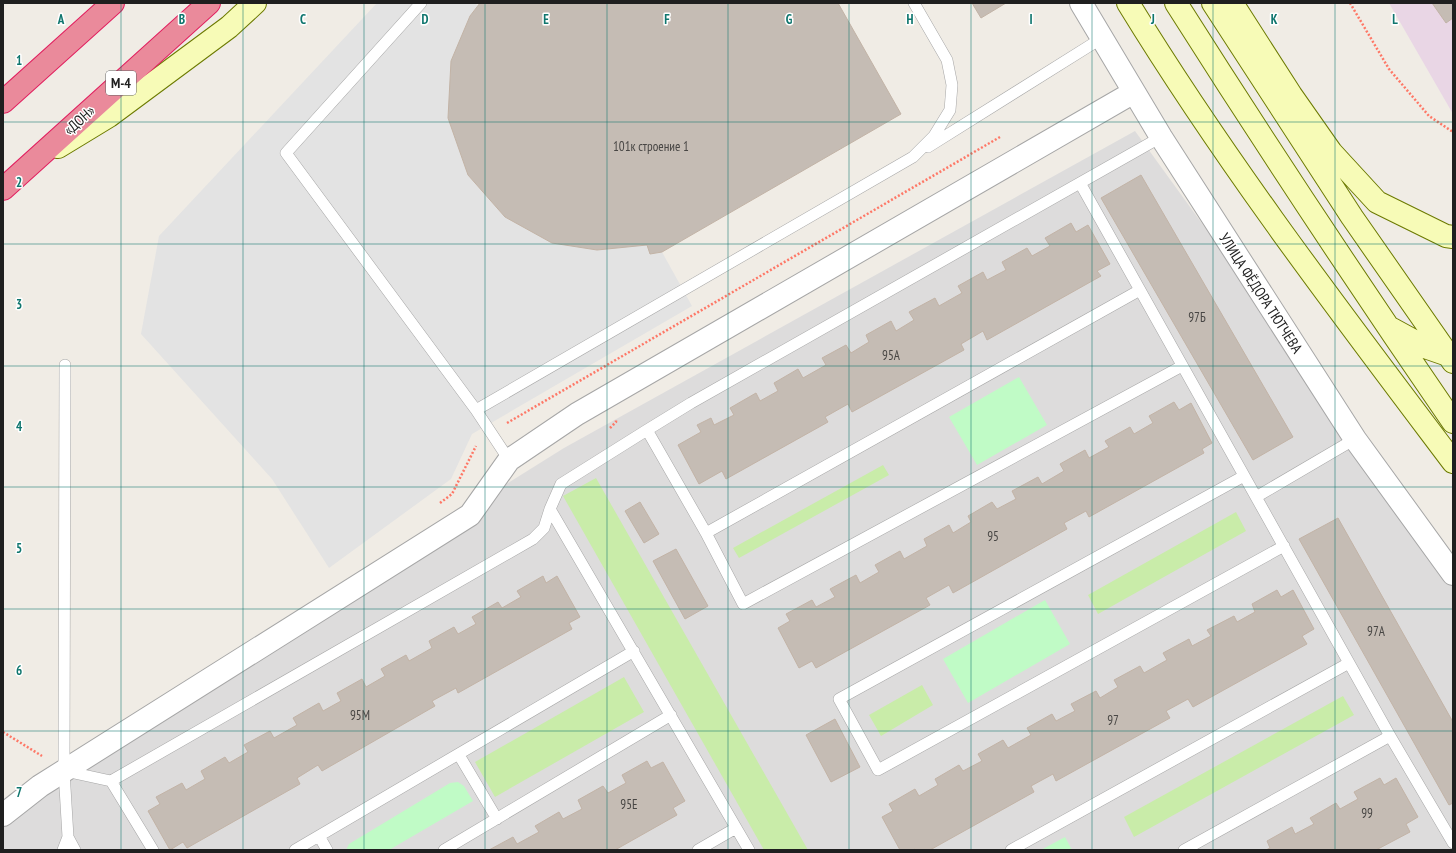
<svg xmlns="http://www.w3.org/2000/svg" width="1456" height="853" viewBox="0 0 1456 853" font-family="'PT Sans Narrow',sans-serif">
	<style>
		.residential { fill: #dddcdc }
		.industrial { fill: #e9d6e5 }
		.grass { fill: #c9eca9 }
		.park { fill: #c0fbc6 }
		.parking { fill: #e3e3e3 }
		.building { fill: #c5bcb4; stroke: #c2b3a6 }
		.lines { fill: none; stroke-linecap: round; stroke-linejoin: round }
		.lane-casing { stroke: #a6a6a6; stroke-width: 12 }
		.street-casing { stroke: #a6a6a6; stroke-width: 24 }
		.secondary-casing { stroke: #6c7a01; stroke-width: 24 }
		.highway-casing { stroke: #e11f5f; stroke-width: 24 }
		.path { stroke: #fe7867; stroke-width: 2.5; stroke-dasharray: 2 2; stroke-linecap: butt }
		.lane { stroke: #fff; stroke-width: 11 }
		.street { stroke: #fff; stroke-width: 22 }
		.secondary { stroke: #f7fbb7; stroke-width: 22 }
		.highway { stroke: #ea8a9b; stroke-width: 22 }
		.grid { fill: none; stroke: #0f766e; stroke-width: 1; stroke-opacity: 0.55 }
		.labels { text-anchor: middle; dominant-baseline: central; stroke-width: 3; stroke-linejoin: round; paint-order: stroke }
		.number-label { font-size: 13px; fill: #484644 }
		.shield { fill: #fff; stroke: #626262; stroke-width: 1 }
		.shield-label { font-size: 14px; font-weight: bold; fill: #1f1f1f }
		.street-label { font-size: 15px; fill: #1f1f1f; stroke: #fff }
		.grid-label { font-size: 13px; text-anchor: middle; font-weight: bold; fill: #0f766e; stroke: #fff; stroke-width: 3; stroke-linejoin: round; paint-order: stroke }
	</style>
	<rect width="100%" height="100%" fill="#f0ece5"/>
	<path class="residential" d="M1135,131l318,439v280h-1450v-32l72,-65 489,-305z"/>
	<path class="industrial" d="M1389,3h64v111z"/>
	<path class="grass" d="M883,465l6,10 -150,83 -6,-10z
		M596,478l212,372h-44l-201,-354z
		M1236,512l10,19 -148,83 -10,-19z
		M624,677l20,35 -149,85 -20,-35z
		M922,685l11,20 -52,31 -12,-21z
		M1343,696l11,19 -220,122 -10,-20z"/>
	<path class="park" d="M1019,377l28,48 -70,40 -28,-48z
		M1045,600l25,44 -102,59 -25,-44z
		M458,782l6,4 9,15 -84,49h-43l3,-6 101,-61z
		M1065,837l7,13h-31z"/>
	<path class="parking" d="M377,3h98l3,3 -8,10 -19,46 -3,56 20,57 37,42 47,26 45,7 50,-5 3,9 12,-2 30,54 -220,128 -21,45 -122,89 -57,-89 -131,-145 18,-98z"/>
	<path class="building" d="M480,3h358l63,111 -239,138 -12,2 -3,-9 -50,5 -45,-7 -47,-26 -37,-42 -20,-57 3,-57 19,-45z
		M972,3h34l-25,15z
		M1432,3h21v15l-7,5z
		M1141,175l152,262 -40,23 -152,-262z
		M1071,223l5,9 12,-7 22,39 -13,7 4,5 -114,64 -4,-9 -22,13 3,6 -112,62 -4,-8 -23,13 3,5 -102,57 -4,-8 -23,13 -21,-39 23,-13 -4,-7 14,-7 3,7 20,-10 -4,-7 26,-15 4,8 18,-10 -4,-8 24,-14 5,9 23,-13 -4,-7 24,-13 5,8 18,-11 -3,-7 25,-14 5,10 18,-11 -5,-8 26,-14 4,8 23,-13 -4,-7 25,-14 4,8 19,-10 -4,-8 25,-14 5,8 18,-10 -5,-8z
		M1174,402l5,8 12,-7 21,40 -10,6 2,4 -115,64 -3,-6 -22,12 3,6 -114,64 -4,-8 -23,13 4,7 -114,63 -4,-7 -13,7 -21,-40 12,-7 -4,-7 26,-14 4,7 19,-10 -5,-8 26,-14 4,8 19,-11 -4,-7 25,-14 4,8 23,-13 -3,-7 25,-14 4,8 18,-11 -3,-6 24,-14 5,7 19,-10 -4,-8 26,-14 4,7 22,-13 -4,-7 25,-14 4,8 20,-11 -4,-6 25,-14 4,7 19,-11 -4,-7z
		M640,502l19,32 -15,9 -19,-32z
		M1338,518l115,204v81l-4,2 -150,-266z
		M676,549l32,57 -23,13 -32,-58z
		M543,576l3,7 11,-7 23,41 -11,6 3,6 -114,64 -2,-5 -24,13 3,5 -113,65 -4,-6 -21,13 3,6 -113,64 -4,-6 -13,8 -22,-39 12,-7 -4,-7 26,-14 4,7 19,-11 -4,-8 24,-14 4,6 19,-11 -4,-7 26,-14 4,7 23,-13 -4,-7 26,-15 4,8 18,-10 -4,-8 25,-14 4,8 19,-11 -4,-7 25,-14 3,6 23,-13 -3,-7 25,-14 4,7 18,-10 -4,-7 26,-15 4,6 19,-11 -4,-6z
		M1277,590l4,7 12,-7 21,39 -12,7 5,8 -114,63 -5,-8 -22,12 4,7 -114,63 -3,-7 -22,12 3,6 -104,58h-14l-1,-1 -2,1h-13l-18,-33 11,-6 -4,-7 26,-15 4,7 19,-11 -3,-6 24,-14 4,6 19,-10 -4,-7 25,-14 5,8 23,-13 -4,-7 25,-14 4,7 19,-10 -4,-7 25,-13 4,7 18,-11 -4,-7 26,-14 4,7 23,-13 -4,-7 26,-14 3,7 19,-10 -4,-6 27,-14 3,6 18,-10 -3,-8z
		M835,719l25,48 -29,15 -25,-47z
		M647,761l4,7 12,-6 22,39 -12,7 4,7 -62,35h-126l24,-13 4,7 22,-12 -4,-6 24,-14 4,7 19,-10 -4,-9 25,-14 5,7 18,-10 -4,-8z
		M1380,778l4,7 12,-7 22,39 -12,7 4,8 -34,18h-110l4,-2 -3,-7 25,-14 3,7 19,-10 -4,-6 26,-15 4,6 18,-10 -4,-7z"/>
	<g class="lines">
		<defs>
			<path id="lane" d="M421,3l-135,150 190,257 33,50
				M928,147l174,-109
				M1080,183l310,553 63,107
				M476,410l437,-253 21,-21 16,-26 2,-25 -5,-25 -33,-57
				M647,430l59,103 37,71 439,-238
				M1244,476l-405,223 39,71 406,-224
				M1256,497l99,-58
				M706,533l434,-243
				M459,755l38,64
				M65,771l46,10 422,-242 11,-11 6,-19
				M111,781l42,69
				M319,836l8,14
				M68,837l7,13
				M63,850l5,-13 -4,-66 1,-406
				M295,850l339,-199
				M444,850l227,-135
				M698,850l38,-22
				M749,850l-199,-341 11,-25 86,-54 44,-27 470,-266
				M1011,850l338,-187
				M1184,850l206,-114"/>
			<path id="street" d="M1081,3l80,134 194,302 98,135
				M3,815l37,-29 430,-271 39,-55 68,-46 557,-322"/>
			<path id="secondary" d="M1128,3c98,160 212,309 325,459
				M1176,3c90,142 182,281 277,419
				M1213,3l139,214 101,145
				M1232,3l59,92 40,57 46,50 69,34 7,1
				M58,147l51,-31 120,-89 26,-24
				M1392,329l33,18 23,8 3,-2"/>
			<path id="highway" d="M3,102l110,-99
				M3,189l206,-186"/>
		</defs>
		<use href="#lane" class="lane-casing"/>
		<use href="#street" class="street-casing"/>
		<use href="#secondary" class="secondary-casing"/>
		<use href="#highway" class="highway-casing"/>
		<path class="path" d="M1350,3l39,66 40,47 24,16
			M507,423l493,-286
			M610,428l6,-6v-2
			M440,503l12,-9 24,-48
			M3,732l39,24"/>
		<use href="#lane" class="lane"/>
		<use href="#street" class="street"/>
		<use href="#secondary" class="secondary"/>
		<use href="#highway" class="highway"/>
	</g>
	<path class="grid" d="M121,3v847M243,3v847M364,3v847M485,3v847M607,3v847M728,3v847M849,3v847M971,3v847M1092,3v847M1213,3v847M1335,3v847M3,122h1450M3,244h1450M3,366h1450M3,487h1450M3,609h1450M3,731h1450"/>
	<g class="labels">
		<g class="number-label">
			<text x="651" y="146">101к строение 1</text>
			<text x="1197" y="317">97Б</text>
			<text x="891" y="355">95А</text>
			<text x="993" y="536">95</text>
			<text x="1376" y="631">97А</text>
			<text x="360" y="715">95М</text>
			<text x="1113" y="720">97</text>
			<text x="629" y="804">95Е</text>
			<text x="1367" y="813">99</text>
		</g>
		<rect class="shield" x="106" y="71" width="30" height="24" rx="3"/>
		<g class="shield-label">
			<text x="121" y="83">М-4</text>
		</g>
		<g class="street-label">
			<text transform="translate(79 120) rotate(-42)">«ДОН»</text>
			<text transform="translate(1261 293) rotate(57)">УЛИЦА ФЁДОРА ТЮТЧЕВА</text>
		</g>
	</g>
	<g class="grid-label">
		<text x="61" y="24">A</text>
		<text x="182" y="24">B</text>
		<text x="303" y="24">C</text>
		<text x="425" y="24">D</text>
		<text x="546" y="24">E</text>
		<text x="667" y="24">F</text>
		<text x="789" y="24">G</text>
		<text x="910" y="24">H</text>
		<text x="1031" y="24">I</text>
		<text x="1153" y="24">J</text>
		<text x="1274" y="24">K</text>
		<text x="1395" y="24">L</text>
		<text x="19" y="65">1</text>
		<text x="19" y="187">2</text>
		<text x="19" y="309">3</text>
		<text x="19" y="431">4</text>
		<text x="19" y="553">5</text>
		<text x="19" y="675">6</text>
		<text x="19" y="797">7</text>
	</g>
	<rect width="1456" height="853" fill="none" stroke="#1f1f1f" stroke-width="8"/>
</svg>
